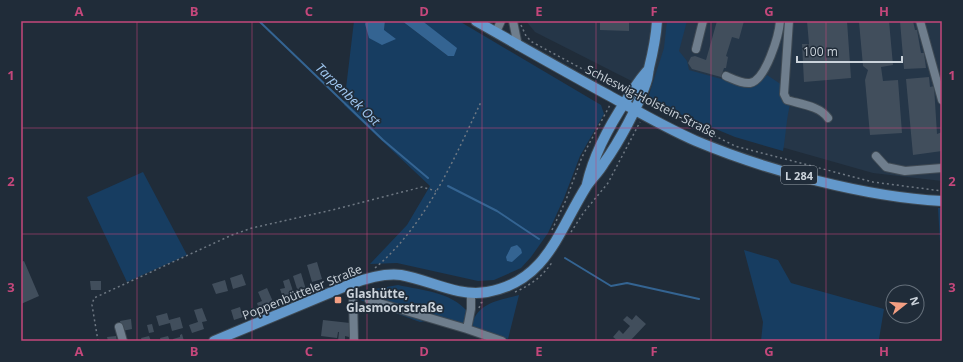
<svg xmlns="http://www.w3.org/2000/svg" width="963" height="362" viewBox="0 0 963 362" font-family="'Open Sans',sans-serif">
	<style>
		.built { fill: #253648 }
		.green { fill: #173d61 }
		.water { fill: #346492 }
		.lines { fill: none; stroke-linecap: round; stroke-linejoin: round }
		.stream { stroke: #346492; stroke-width: 2 }
		.building { fill: #414e5c }
		.minor-casing { stroke: #3f4a54; stroke-width: 10 }
		.major-casing { stroke: #3f4a54; stroke-width: 12 }
		.path { stroke: #6e7883; stroke-width: 1.5; stroke-dasharray: 2 3; stroke-linecap: butt }
		.minor { stroke: #6f7e8d; stroke-width: 8 }
		.major { stroke: #6398cb; stroke-width: 10 }
		.grid { fill: none; stroke: #c4477b; stroke-width: 1; stroke-opacity: 0.55 }
		.poi-dot { fill: #f39f83; stroke: #202c39; stroke-width: 1.5 }
		.labels { text-anchor: middle; dominant-baseline: central; stroke-width: 3.5; stroke-linejoin: round; paint-order: stroke }
		.shield { fill: #202c39; stroke: #98a1aa; stroke-width: 1 }
		.shield-label { font-size: 11px; font-weight: bold; fill: #cbd3db }
		.street-label { font-size: 12px; fill: #cbd3db; stroke: #202c39 }
		.poi-label { font-size: 12px; font-weight: bold; fill: #cbd3db; stroke: #202c39; text-anchor: start }
		.water-label { font-size: 13px; font-style: italic; fill: #a1c9f2; stroke: #202c39 }
		.neatline { fill: none; stroke: #c4477b; stroke-width: 1.5 }
		.grid-label { font-size: 13px; text-anchor: middle; font-weight: bold; fill: #c4477b }
	</style>
	<rect width="100%" height="100%" fill="#202c39"/>
	<path class="built" d="M526,21h416v160l-69,-8 -137,-39 -201,-102z"/>
	<path class="green" d="M354,21h12l-1,4 19,5 1,-9h17l46,35 -25,-35h36l142,84 3,9 -24,42 -16,42 -16,35 -17,24 -10,11 -27,12 -16,1 -81,-18 -27,1 37,-39 23,-39 -86,-81z
		M667,21h20l-8,30 8,10 2,9 61,17 9,-4 8,-8 15,10 -2,8 4,6 7,2c-5,17 -5,34 -8,50l-48,-14 -82,-34 -4,-8 15,-47z
		M143,172l44,83 -60,27 -40,-85z
		M938,208h4v68z
		M744,250l34,10 13,23 93,26 -5,30 2,2h-120l2,-19z
		M398,285c23,5 53,7 69,26l-3,21 -38,-11 -6,1 -60,-22 -3,-8z
		M519,295l-11,44 -37,-11c5,-25 26,-27 48,-33z"/>
	<path class="water" d="M366,21h19l-1,9 12,9 -14,6 -13,-7 -4,-14z
		M402,21h21l2,2 32,25 -3,8h-6z
		M517,245l4,4 1,4 -10,9 -5,-1 -1,-4 5,-10z"/>
	<g class="lines">
		<path class="stream" d="M259,21l124,119 45,38
			M448,186l49,25 42,28
			M565,258l46,28 16,-3 72,16"/>
	</g>
	<path class="building" d="M600,21h29v10l-29,-1z
		M717,21h27l-5,18 -7,-2 -6,19 2,1 -2,11h-2l-3,9 -29,-8 -4,-6 3,-6 4,-1 11,4z
		M807,21h40l4,57 -47,4 -2,-38h7z
		M862,21h27l4,44 -12,2 2,14 15,-1 4,53 -32,2 -5,-55 3,-10 -5,-4 -4,-44z
		M900,21h13l2,9h2l4,23h3l2,15 -22,1z
		M929,77l1,10 4,-1 3,48 5,-2v19l-29,4 -7,-76z
		M24,261l15,35 -18,8v-42z
		M317,262l5,17 -10,3 -5,-17z
		M301,273l6,20 -8,2 -6,-19z
		M242,274l4,11 -13,4 -3,-11z
		M289,279l6,18 -11,4 -4,-12 5,-1 -2,-7z
		M225,280l3,11 -12,3 -4,-10z
		M90,281h11v9h-10z
		M267,288l7,16 -15,5 -2,-6 5,-2 -4,-9z
		M240,307l3,10 -9,3 -3,-10z
		M202,308l5,13 -5,1 2,7 -12,4 -3,-8 9,-3 -4,-12z
		M167,313l2,7 11,-3 3,11 -11,3 -2,-8 -11,3 -3,-10z
		M636,315l10,9 -16,17h-12l-5,-4 6,-7 4,4 7,-8 -7,-6 4,-4 5,4z
		M131,319l1,10 -10,2 -2,-10z
		M323,320l27,3 -1,14 -4,-1v5h-7l1,-9h-1l-1,6 -16,-2z
		M152,324l2,8 -5,1 -2,-8z
		M182,334l2,7h-11v-2l7,-2v-2z
		M116,336l1,5h-9l-1,-4z
		M149,336l2,5h-9l-1,-3z
		M168,336l2,5h-9l-1,-3z"/>
	<g class="lines">
		<defs>
			<path id="minor" d="M513,21l5,25
				M789,21l-5,73 3,6c13,4 33,6 41,18
				M920,21l22,79
				M496,32l5,-11
				M696,49l7,-28
				M726,76c7,3 16,8 24,7 16,-3 29,-48 30,-62
				M876,156l10,11 19,4 37,-3
				M351,284l2,13 1,44
				M471,293v16l-4,20 35,12
				M369,300l98,29
				M119,327l4,14"/>
			<path id="major" d="M476,21c44,25 88,50 132,74 29,16 58,33 88,46 72,30 169,56 246,60
				M587,184c7,-31 22,-58 40,-85 7,-10 13,-21 22,-30
				M214,341l137,-57c16,-6 34,-11 50,-9 29,5 56,22 86,17 59,-10 71,-60 99,-105 5,-8 13,-15 18,-24 15,-21 34,-56 42,-80 2,-5 2,-10 3,-15 4,-16 7,-30 8,-47"/>
		</defs>
		<use href="#minor" class="minor-casing"/>
		<use href="#major" class="major-casing"/>
		<path class="path" d="M521,25l5,11 6,6 86,46h6
			M647,102l88,44 138,36 69,9
			M552,230l14,-30 16,-43 28,-52
			M571,232l13,-20 24,-29 32,-61
			M375,268c51,-43 78,-107 106,-166
			M515,292c16,-7 28,-16 38,-31
			M479,308l2,-5 4,-2
			M98,341l-6,-36 2,-7 138,-63 20,-7 80,-18 90,-23 14,4"/>
		<use href="#minor" class="minor"/>
		<use href="#major" class="major"/>
	</g>
	<path class="grid" d="M137,21v320M252,21v320M367,21v320M482,21v320M596,21v320M711,21v320M826,21v320M21,128h921M21,234h921"/>
	<rect class="poi-dot" x="334" y="296" width="8" height="8" rx="2"/>
	<g class="labels">
		<rect class="shield" x="781" y="166" width="36" height="18" rx="3"/>
		<g class="shield-label">
			<text x="799" y="175">L 284</text>
		</g>
		<g class="street-label">
			<text transform="translate(651 101) rotate(27)">Schleswig-Holstein-Straße</text>
			<text transform="translate(302 292) rotate(-22)">Poppenbütteler Straße</text>
		</g>
		<g class="poi-label">
			<text x="346" y="293">Glashütte,<tspan x="346" dy="14">Glasmoorstraße</tspan></text>
		</g>
		<g class="water-label">
			<text transform="translate(348 94) rotate(44)">Tarpenbek Ost</text>
		</g>
	</g>
	<rect width="963" height="362" fill="none" stroke="#202c39" stroke-width="44"/>
	<g transform="translate(905 304) rotate(73)"><circle r="19" fill="#202c39" stroke="#646f7a"/>
	<path d="M0-3L7 15L0 10L-7 15Z" fill="#f39f83"/>
	<text y="-6" font-size="11" font-weight="bold" text-anchor="middle" fill="#cbd3db">N</text>
	</g>
	<path d="M797 56v6h105v-6" fill="none" stroke="#cbd3db" stroke-width="2"/>
	<text x="803" y="56" font-size="12" fill="#cbd3db" stroke="#202c39" stroke-width="3" paint-order="stroke">100 m</text>
	<rect x="22" y="22" width="919" height="318" class="neatline"/>
	<g class="grid-label">
		<text x="79" y="16">A</text>
		<text x="194" y="16">B</text>
		<text x="309" y="16">C</text>
		<text x="424" y="16">D</text>
		<text x="539" y="16">E</text>
		<text x="654" y="16">F</text>
		<text x="769" y="16">G</text>
		<text x="884" y="16">H</text>
		<text x="11" y="80">1</text>
		<text x="952" y="80">1</text>
		<text x="11" y="186">2</text>
		<text x="952" y="186">2</text>
		<text x="11" y="292">3</text>
		<text x="952" y="292">3</text>
		<text x="79" y="356">A</text>
		<text x="194" y="356">B</text>
		<text x="309" y="356">C</text>
		<text x="424" y="356">D</text>
		<text x="539" y="356">E</text>
		<text x="654" y="356">F</text>
		<text x="769" y="356">G</text>
		<text x="884" y="356">H</text>
	</g>
</svg>
